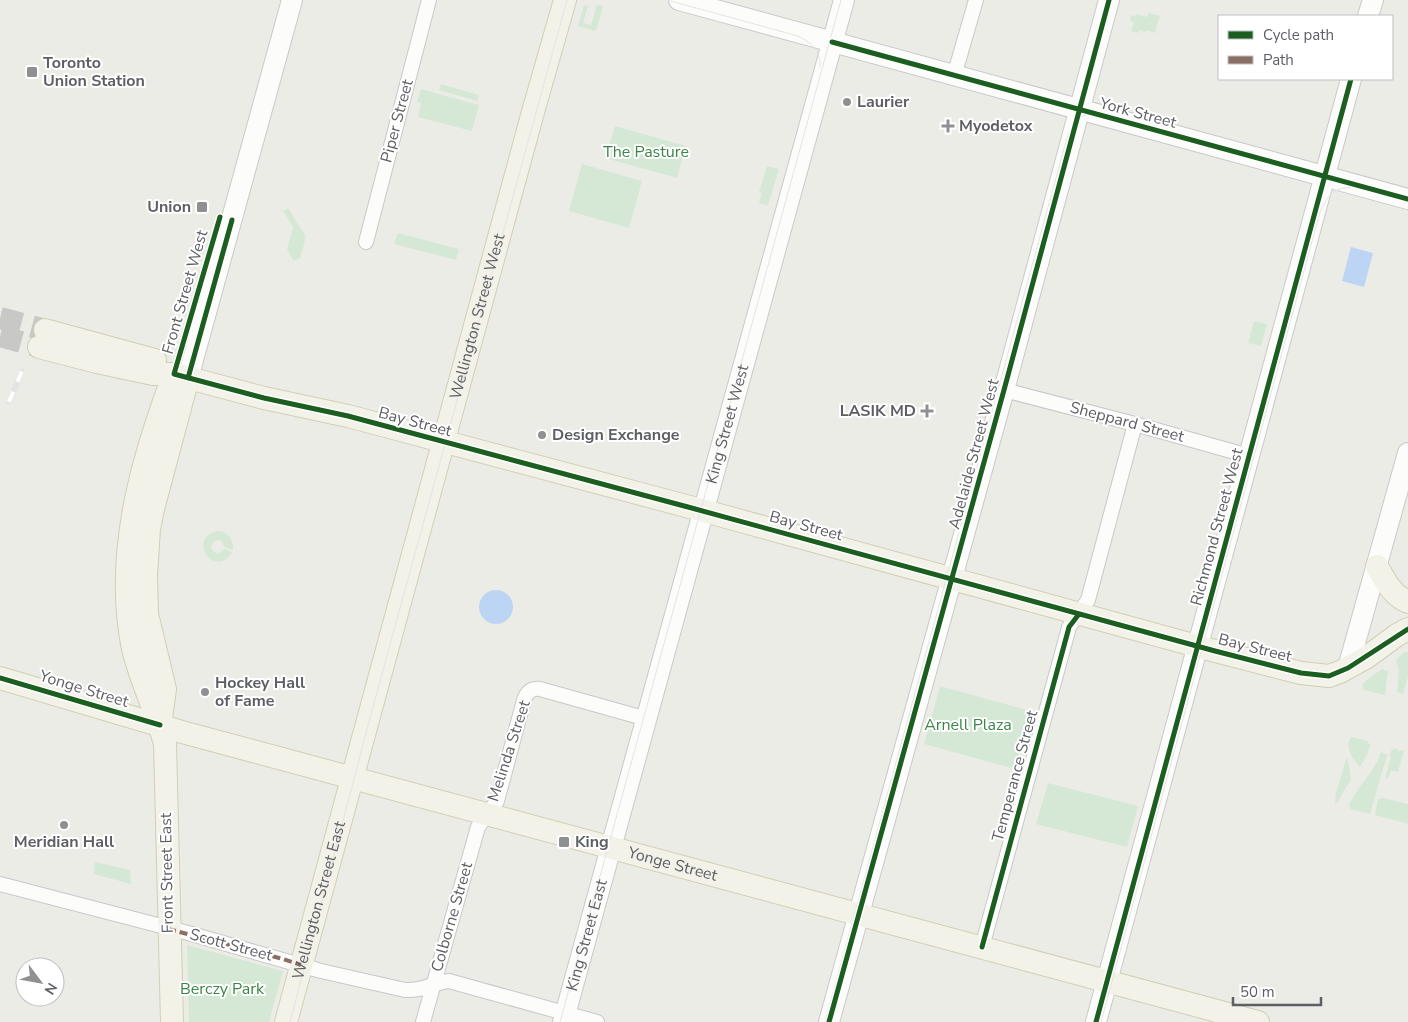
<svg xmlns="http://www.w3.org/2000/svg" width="1408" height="1022" viewBox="0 0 1408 1022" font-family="'Nunito Sans',sans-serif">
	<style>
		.green { fill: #d5e8d5 }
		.water { fill: #bdd5f4 }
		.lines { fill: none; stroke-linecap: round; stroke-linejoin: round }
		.primary-tunnel { stroke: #c8c9c6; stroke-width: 22; stroke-dasharray: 22 11; stroke-linecap: butt }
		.street-casing { stroke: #c8c8c8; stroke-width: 16 }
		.secondary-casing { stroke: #c9c9c9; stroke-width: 22 }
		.primary-casing { stroke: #d2ceb6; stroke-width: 24 }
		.street { stroke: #fcfcfb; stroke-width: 14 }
		.secondary { stroke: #fcfcfb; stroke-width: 20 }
		.primary { stroke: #f2f2e8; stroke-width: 22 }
		.tram { stroke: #e3e4e3; stroke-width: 1 }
		.rail-casing { stroke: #e3e4e3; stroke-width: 5.5 }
		.rail { stroke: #fff; stroke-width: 4; stroke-dasharray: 11; stroke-linecap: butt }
		.quiet { stroke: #8d6e63; stroke-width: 4; stroke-dasharray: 8 4; stroke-linecap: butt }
		.cycleway-casing { stroke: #fff; stroke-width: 8 }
		.cycleway { stroke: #1b5e20; stroke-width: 5 }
		.poi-dot { fill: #8f9092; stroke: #fff; stroke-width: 2 }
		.labels { text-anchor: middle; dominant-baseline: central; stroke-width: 4; stroke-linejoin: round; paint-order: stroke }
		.poi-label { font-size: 16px; font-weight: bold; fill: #5d5f64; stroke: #fff; text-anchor: start }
		.street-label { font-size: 16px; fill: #5d5f64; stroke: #fff }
		.park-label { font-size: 16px; fill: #3b8549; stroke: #fff }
	</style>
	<rect width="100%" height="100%" fill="#ecece7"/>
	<path class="green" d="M584,5l4,1 -5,17 8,2 6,-20 6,1 -7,25 -18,-5z
		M1149,13l11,3 -5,17 -9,-3 -1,2 -6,-2 -1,3 -7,-2 3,-8 -4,-2 1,-6 4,1 1,-2 11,3z
		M441,84l38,11 -2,6 -38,-11z
		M421,89l58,16 -7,26 -54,-14 3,-14 -4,-1z
		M615,126l71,20 -9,32 -72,-20z
		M582,164l60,17 -13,47 -60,-17z
		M767,166l12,3 -11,37 -9,-3 3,-10 -3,-1z
		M288,208l18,29 -6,21 -6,3 -7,-12 6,-22 -10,-16z
		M398,233l61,16 -3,11 -62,-16z
		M1254,321l13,3 -6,22 -13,-3z
		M218,531c10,1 16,8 15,19l-9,-3 -1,-4 -3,-3 -6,1 -3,6 3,5 5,1 5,-4 8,3c-17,29 -47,-15 -14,-21z
		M1408,652v24l-5,18 -6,-2 2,-21 -3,-11 7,-7z
		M1382,669l6,2 -3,24 -21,-5 -2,-3 2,-5z
		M940,686l91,25 -16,58 -91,-25z
		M1351,737l17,4v2l3,1 -4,11 -7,12c-7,-8 -16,-20 -9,-30z
		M1396,748l3,3 5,-1 -6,22 -7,-2 -2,7 -4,2 6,-22 -2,-1 3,-7 2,1z
		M1381,752l6,3 -17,59 -20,-5 -1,-4c9,-20 25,-32 32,-53z
		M1347,756l4,23 -14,24h-2l1,-10z
		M1048,783l90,23 -11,41 -91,-23z
		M1384,798l24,6v20l-33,-9 3,-16z
		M95,862l35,8 1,14 -37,-10z
		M187,945l96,26 -14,51h-80z"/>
	<path class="water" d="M1351,247l22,6 -9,34 -22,-6z
		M479 607a17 17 0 1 1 34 0a17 17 0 1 1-34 0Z"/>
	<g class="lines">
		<path class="primary-tunnel" d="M0,318l45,12
			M0,336l39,11"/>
		<defs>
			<path id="street" d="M954,76l22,-76
				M366,242l63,-242
				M1004,390l131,34 114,32
				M0,884l188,49 133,38 84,19c20,1 26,-7 44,-9l148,41
				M982,947l86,-316 1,-4 19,-27 47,-176
				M423,1022l55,-195 19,-26 27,-101c3,-8 7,-12 16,-11l107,30"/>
			<g id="secondary">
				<path d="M679,0l729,199"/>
				<path d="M1368,16l5,-16"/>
				<path d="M188,378l104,-378"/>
				<path d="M1348,668l60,-215"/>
				<path id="s1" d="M563,1022l281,-1022"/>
				<path d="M829,1022l175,-632 105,-390"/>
				<path d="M1096,1022l255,-943"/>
			</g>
			<g id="primary">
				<path d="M45,330l110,30"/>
				<path d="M39,347l58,15 56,12h21l90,24 84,18 353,94 514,141 86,22 28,3 11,-4 27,-15 30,-22 11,-6"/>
				<path d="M1377,566c8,15 15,29 31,36"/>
				<path id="s2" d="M0,678l182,54 1076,290"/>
				<path d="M160,725l5,-36 -18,-75 -1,-39 3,-46 4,-20 35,-131"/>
				<path d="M172,1022l-7,-278c-9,-34 -26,-66 -33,-100 -17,-92 10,-185 42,-270"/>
				<path id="s3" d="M286,1022l247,-910 32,-112"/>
			</g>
		</defs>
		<use href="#street" class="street-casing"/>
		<use href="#secondary" class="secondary-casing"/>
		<use href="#primary" class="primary-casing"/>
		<use href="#street" class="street"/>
		<use href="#secondary" class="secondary"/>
		<use href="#primary" class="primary"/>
		<path class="tram" d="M667,0l131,36c13,7 23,14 22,31
			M290,1022l84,-319 193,-703
			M560,1022l281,-1022
			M825,1022l240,-877c5,-19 14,-34 36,-32l307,83
			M1101,1022l219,-810c10,-22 17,-26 41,-24"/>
		<defs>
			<path id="rail" d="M9,402l13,-31"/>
		</defs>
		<use href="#rail" class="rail-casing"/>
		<use href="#rail" class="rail"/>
		<path class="quiet" d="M168,929l115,30 18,6"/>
		<defs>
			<path id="cycleway" d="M832,42l576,157
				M220,217l-46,157 90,24 84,18 340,91 527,144 86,22 28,3 19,-8 60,-39
				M188,378l44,-158
				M0,678l160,47
				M982,947l86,-316 1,-4 10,-13
				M829,1022l175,-632 105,-390
				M1096,1022l255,-943"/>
		</defs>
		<use href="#cycleway" class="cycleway-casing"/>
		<use href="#cycleway" class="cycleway"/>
	</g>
	<g class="poi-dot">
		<rect x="26" y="66" width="12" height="12" rx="2.5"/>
		<circle cx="847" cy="102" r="5"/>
		<path d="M945.5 118.5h5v5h5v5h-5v5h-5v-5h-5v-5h5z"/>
		<rect x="196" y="201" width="12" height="12" rx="2.5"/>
		<path d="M924.5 403.5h5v5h5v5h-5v5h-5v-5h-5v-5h5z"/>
		<circle cx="542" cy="435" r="5"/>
		<circle cx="205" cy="692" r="5"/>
		<circle cx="64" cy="825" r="5"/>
		<rect x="558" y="836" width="12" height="12" rx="2.5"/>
	</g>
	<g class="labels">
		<g class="poi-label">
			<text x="43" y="63">Toronto<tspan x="43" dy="18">Union Station</tspan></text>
			<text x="857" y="102">Laurier</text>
			<text x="959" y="126">Myodetox</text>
			<text x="191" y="207" text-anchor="end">Union</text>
			<text x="916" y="411" text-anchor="end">LASIK MD</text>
			<text x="552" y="435">Design Exchange</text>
			<text x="215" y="683">Hockey Hall<tspan x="215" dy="18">of Fame</tspan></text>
			<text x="64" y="842" text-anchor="middle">Meridian Hall</text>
			<text x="575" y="842">King</text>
		</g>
		<g class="street-label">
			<text transform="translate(1138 113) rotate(15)">York Street</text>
			<text transform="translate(397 121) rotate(-75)">Piper Street</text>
			<text transform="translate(185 292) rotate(-74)">Front Street West</text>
			<text stroke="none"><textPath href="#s3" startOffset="731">Wellington Street West</textPath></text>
			<text transform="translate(415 422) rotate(15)">Bay Street</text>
			<text transform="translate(1127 422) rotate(15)">Sheppard Street</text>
			<text stroke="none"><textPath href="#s1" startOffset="620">King Street West</textPath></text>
			<text transform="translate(974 454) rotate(-75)">Adelaide Street West</text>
			<text transform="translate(806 526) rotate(15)">Bay Street</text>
			<text transform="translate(1217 527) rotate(-75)">Richmond Street West</text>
			<text transform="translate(1255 648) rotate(14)">Bay Street</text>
			<text transform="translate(84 689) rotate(17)">Yonge Street</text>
			<text transform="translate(509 751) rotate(-72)">Melinda Street</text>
			<text transform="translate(1015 776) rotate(-75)">Temperance Street</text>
			<text stroke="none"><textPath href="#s2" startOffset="698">Yonge Street</textPath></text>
			<text transform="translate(167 873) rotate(-91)">Front Street East</text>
			<text stroke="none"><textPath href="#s3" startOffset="126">Wellington Street East</textPath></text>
			<text transform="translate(452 917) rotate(-74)">Colborne Street</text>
			<text stroke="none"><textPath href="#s1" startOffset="90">King Street East</textPath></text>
			<text transform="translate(231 945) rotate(15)">Scott Street</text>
		</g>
		<g class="park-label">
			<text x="646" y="152">The Pasture</text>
			<text x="968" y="725">Arnell Plaza</text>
			<text x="222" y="989">Berczy Park</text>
		</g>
	</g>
	<rect x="1218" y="15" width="175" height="65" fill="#ffffff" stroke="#bebfc1"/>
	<rect x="1228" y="31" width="25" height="8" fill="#1b5e20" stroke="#bebfc1"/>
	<text x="1263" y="40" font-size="15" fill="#5d5f64">Cycle path</text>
	<rect x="1228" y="56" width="25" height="8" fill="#8d6e63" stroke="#bebfc1"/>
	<text x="1263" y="65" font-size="15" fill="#5d5f64">Path</text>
	<g transform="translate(40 982) rotate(122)"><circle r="24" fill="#ffffff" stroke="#bebfc1"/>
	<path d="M0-4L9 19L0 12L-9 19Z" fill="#8f9092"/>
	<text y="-8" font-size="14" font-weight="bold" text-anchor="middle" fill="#5d5f64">N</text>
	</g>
	<path d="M1233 997v8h88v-8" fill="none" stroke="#5d5f64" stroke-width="2.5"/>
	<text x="1240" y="997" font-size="15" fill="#5d5f64" stroke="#ffffff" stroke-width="4" paint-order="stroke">50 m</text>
</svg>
